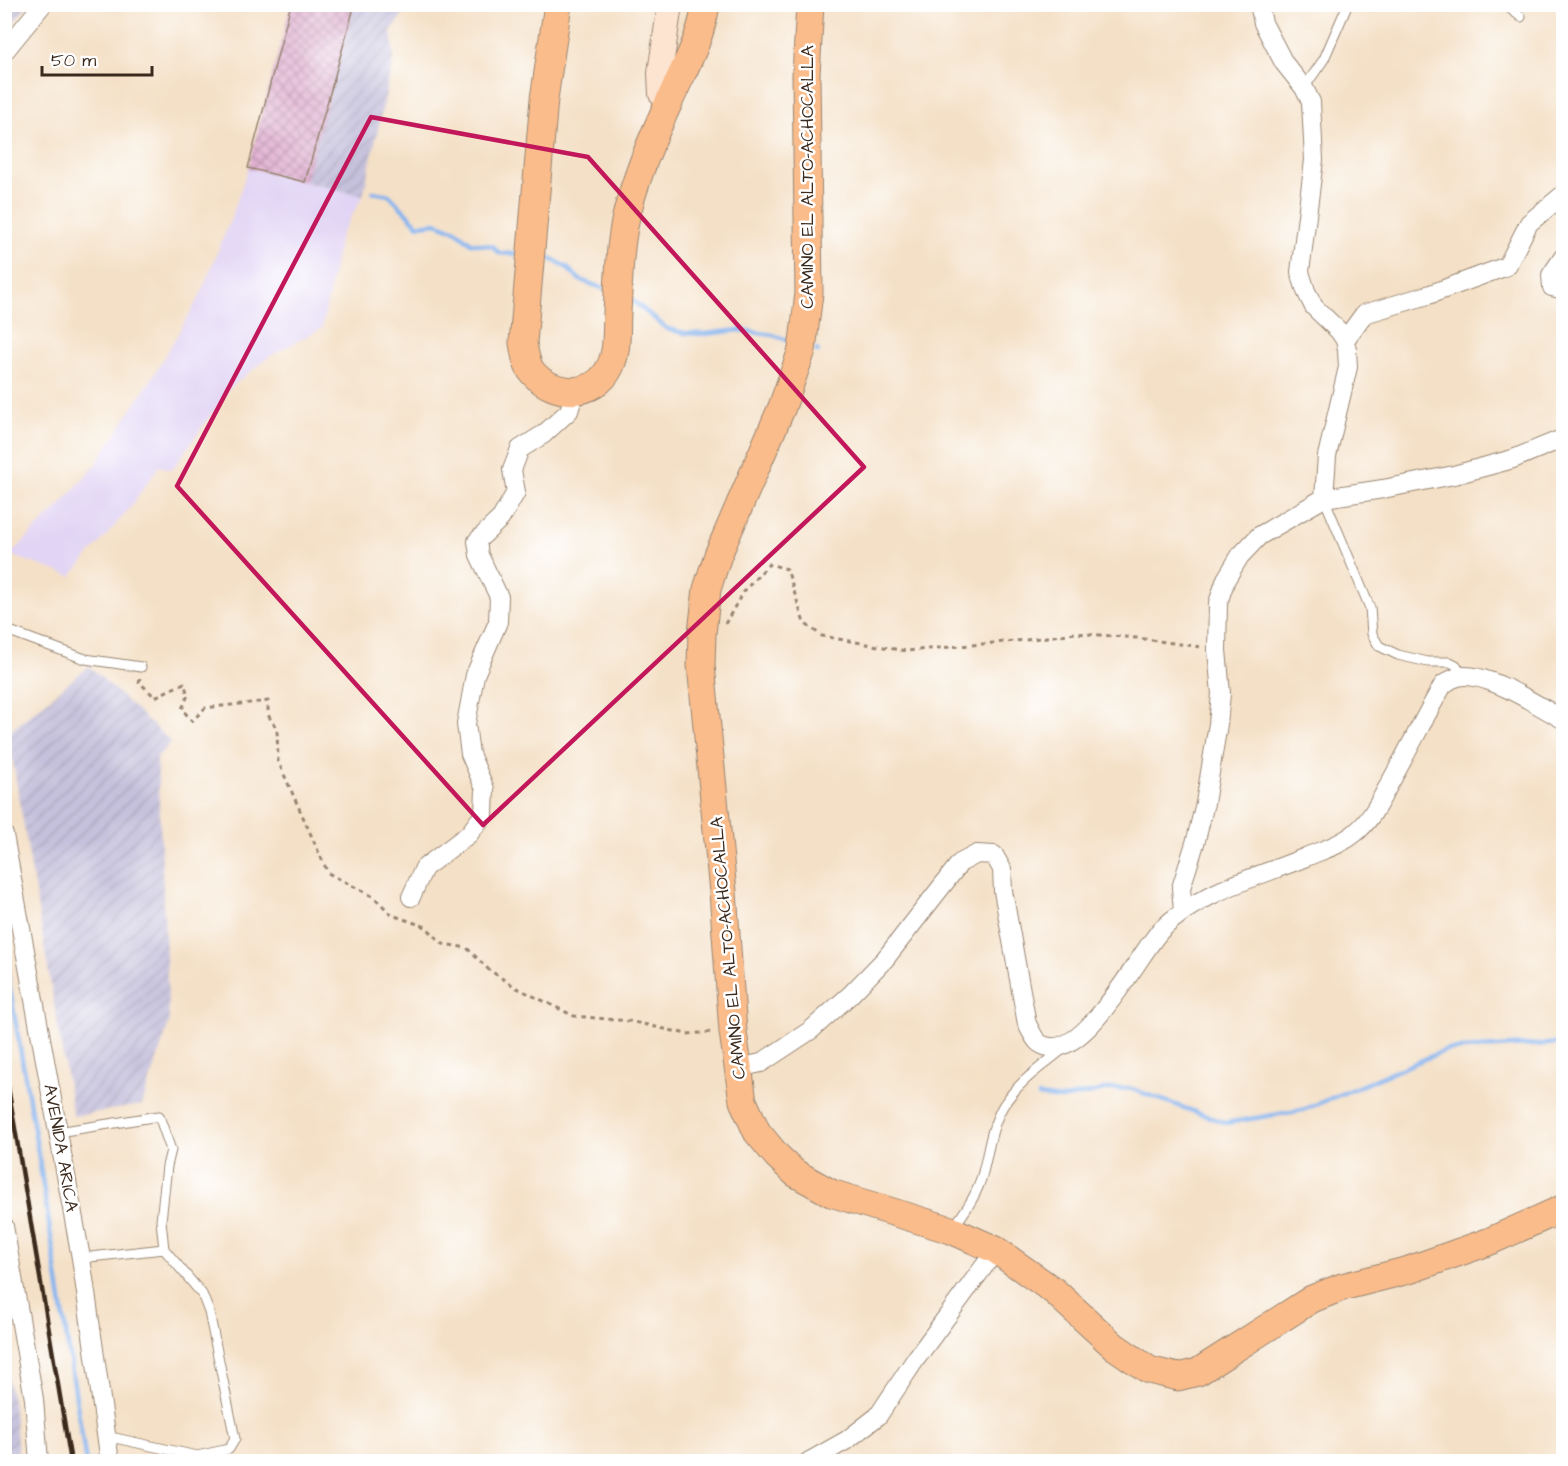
<svg xmlns="http://www.w3.org/2000/svg" width="1568" height="1466" viewBox="0 0 1568 1466" font-family="'Architects Daughter',sans-serif">
	<style>
		.built { fill: #e1d4f4 }
		.industrial { fill: url(#industrial-furrows) }
		.lines { fill: none; stroke-linecap: round; stroke-linejoin: round }
		.stream { stroke: #83b3ef; stroke-width: 4.5 }
		.building { fill: url(#building-cross-hatch) }
		.service-casing { stroke: #988572; stroke-width: 11 }
		.minor-casing { stroke: #988572; stroke-width: 20 }
		.secondary-casing { stroke: #988572; stroke-width: 26 }
		.primary-casing { stroke: #988572; stroke-width: 29 }
		.path { stroke: #988572; stroke-width: 3; stroke-dasharray: 4.5 4.5; stroke-linecap: butt }
		.service { stroke: #fff; stroke-width: 9 }
		.minor { stroke: #fff; stroke-width: 18 }
		.secondary { stroke: #fde4d1; stroke-width: 24 }
		.primary { stroke: #fabc8b; stroke-width: 27 }
		.rail { stroke: #3b2a1e; stroke-width: 4.5 }
		.marked { fill: none; stroke: #c2185b; stroke-width: 4.5; stroke-linejoin: round }
		.labels { text-anchor: middle; dominant-baseline: central; stroke-width: 5; stroke-linejoin: round; paint-order: stroke }
		.street-label { font-size: 18px; fill: #3b2a1e; stroke: #fff }
	</style>
	<defs>
		<pattern id="industrial-furrows" width="10" height="10" patternUnits="userSpaceOnUse" patternTransform="scale(1.5)"><rect width="10" height="10" fill="#c5c0db"/><path d="M-1 1l2-2M0 10L10 0M9 11l2-2" fill="none" stroke="#aaa5bc"/></pattern>
		<pattern id="building-cross-hatch" width="8" height="8" patternUnits="userSpaceOnUse" patternTransform="scale(1.5)"><rect width="8" height="8" fill="#e1b0d2"/><path d="M0 0l8 8M0 8l8-8" fill="none" stroke="#b88faa"/></pattern>
	</defs>
	<rect width="100%" height="100%" fill="#fff"/>
	<filter id="ink" filterUnits="userSpaceOnUse"><feTurbulence type="fractalNoise" baseFrequency=".0167" numOctaves="2"/><feDisplacementMap in="SourceGraphic" scale="12" xChannelSelector="R" yChannelSelector="G"/><feConvolveMatrix kernelMatrix="1 2 1 2 8 2 1 2 1" color-interpolation-filters="sRGB"/></filter>
	<filter id="wash" filterUnits="userSpaceOnUse"><feTurbulence type="fractalNoise" baseFrequency=".008" numOctaves="4" result="noise"/><feDisplacementMap in="SourceGraphic" scale="24" xChannelSelector="R" yChannelSelector="G"/><feGaussianBlur stdDeviation="1.35" result="paint"/><feColorMatrix in="noise" values="0 0 0 0 0 0 0 0 0 0 0 0 0 0 0 0 0 1.4 0 .05"/><feComposite in="paint" operator="in"/></filter>
	<g filter="url(#wash)">
		<rect width="100%" height="100%" fill="#f4e0c6"/>
		<path class="built" d="M248,168l115,28 -23,40 -18,92 -52,28 -41,33 -57,81 -13,-4 -29,42 -59,68 -61,-21 53,-53 33,-38 56,-86 48,-82 33,-83z"/>
		<path class="industrial" d="M5,4l23,1 -23,27 -1,-27z
			M291,5h118l-18,26 3,26 -31,139 -115,-28z
			M89,666l82,76 -14,15 12,266 -27,82 -69,11 -65,-383z
			M4,1359l10,52 5,50h-14z"/>
		<g class="lines">
			<path class="stream" d="M373,192l16,3 29,30 18,-2 20,8 15,12 21,3 7,7 16,1
				M550,258l16,9 14,13 25,9
				M632,300l35,29 18,4 19,1 36,-4 33,5 17,6
				M816,350l2,1
				M4,955l33,191 49,316
				M1039,1096l22,3 48,-10 20,-1 97,35 77,-13 143,-60 118,-7"/>
		</g>
		<g id="blocks">
			<path class="building" d="M291,4h64l-50,178 -57,-14z"/>
		</g>
	</g>
	<g filter="url(#ink)">
		<use href="#blocks" fill-opacity="0" stroke="#988572" stroke-width="1.5"/>
		<g class="lines">
			<defs>
				<path id="service" d="M1504,4l17,13
					M1304,88l20,-29 24,-55
					M1324,498l46,110 2,26 7,12 19,9 30,7h22l6,3 7,11
					M4,629l81,30 56,8
					M58,1132l101,-16 12,34 -4,16 -6,55 3,28 38,45 7,18 26,127 -6,10 -32,7 -91,-20
					M953,1228c12,-17 25,-34 30,-56 6,-23 8,-45 20,-66 15,-24 38,-39 60,-57
					M81,1258l83,-9"/>
				<path id="minor" d="M1259,4l4,19 10,19 11,21 20,25 7,14 3,58 -14,112 6,19 8,16 25,24 6,9 2,10 1,17 -21,89 -3,42
					M4,52l39,-48
					M1564,256l-13,19 1,12 12,3
					M1345,340l19,-26 64,-19 79,-29 22,-43 35,-29
					M4,835l77,423 29,204
					M411,897l13,-29 45,-34 15,-20 1,-25 -15,-35 -4,-30 9,-49 23,-53 1,-25 -20,-42 -2,-14 24,-23 15,-26 -4,-22 8,-21 24,-15 25,-23 6,-20
					M1183,911l-2,-23 15,-48 9,-37 13,-79 3,-30 -4,-44 1,-47 8,-24 14,-23 19,-20 65,-38 59,-9 71,-14 59,-16 51,-21
					M738,1068l23,-5 50,-33 39,-35 35,-36 75,-96 17,-9 17,1 8,14 1,22 24,133c3,5 7,15 12,19 41,28 99,-89 122,-113 39,-39 95,-52 145,-73 16,-7 35,-12 49,-24 16,-12 26,-34 36,-52 18,-32 34,-65 52,-96 7,-5 13,-9 22,-9 28,0 74,30 99,44
					M4,1226l30,173 5,63
					M808,1462l39,-22 31,-24 37,-56 81,-110"/>
				<path id="secondary" d="M669,101l-8,-7 -1,-21 10,-69"/>
				<path id="primary" d="M558,4l-14,95 -21,244c2,11 3,22 10,30 21,24 62,25 77,-6 8,-16 6,-37 7,-54 2,-34 2,-71 11,-104 10,-37 25,-73 41,-107 14,-32 32,-62 37,-98
					M810,4l-4,71 3,218 -7,57 -20,57 -64,148 -11,34 -5,44 -1,32 22,227 10,140 10,69 14,31 20,24 18,17 36,20 120,37 45,20 58,41 60,55 35,24 29,7 20,-5 114,-73 30,-12 67,-17 79,-28 76,-34"/>
			</defs>
			<use href="#service" class="service-casing"/>
			<use href="#minor" class="minor-casing"/>
			<use href="#secondary" class="secondary-casing"/>
			<use href="#primary" class="primary-casing"/>
			<path class="path" d="M725,624l18,-32 26,-28 18,5 17,54 18,13 84,15 120,-11 49,-7 62,5 64,9
				M140,678l-1,4 16,15 29,-14 4,12 -6,14 10,12 13,-13 63,-7v14l9,14 1,32 50,112 46,24 18,18 34,12 17,17 24,4 22,22 28,18 57,28 55,5 58,13 27,-2"/>
			<use href="#service" class="service"/>
			<use href="#minor" class="minor"/>
			<use href="#secondary" class="secondary"/>
			<use href="#primary" class="primary"/>
			<path class="rail" d="M4,1063l67,399"/>
		</g>
	</g>
	<path class="marked" d="M371,117l217,40 276,310 -381,358 -306,-339z"/>
	<g class="labels">
		<g class="street-label">
			<text transform="translate(807 177) rotate(-90)">CAMINO EL ALTO-ACHOCALLA</text>
			<text transform="translate(728 948) rotate(-95)">CAMINO EL ALTO-ACHOCALLA</text>
			<text transform="translate(61 1148) rotate(80)">AVENIDA ARICA</text>
		</g>
	</g>
	<rect width="1568" height="1466" fill="none" stroke="#fff" stroke-width="24"/>
	<path d="M42 66v9h110v-9" fill="none" stroke="#3b2a1e" stroke-width="3"/>
	<text x="51" y="66" font-size="18" fill="#3b2a1e" stroke="#ffffff" stroke-width="4.5" paint-order="stroke">50 m</text>
</svg>
